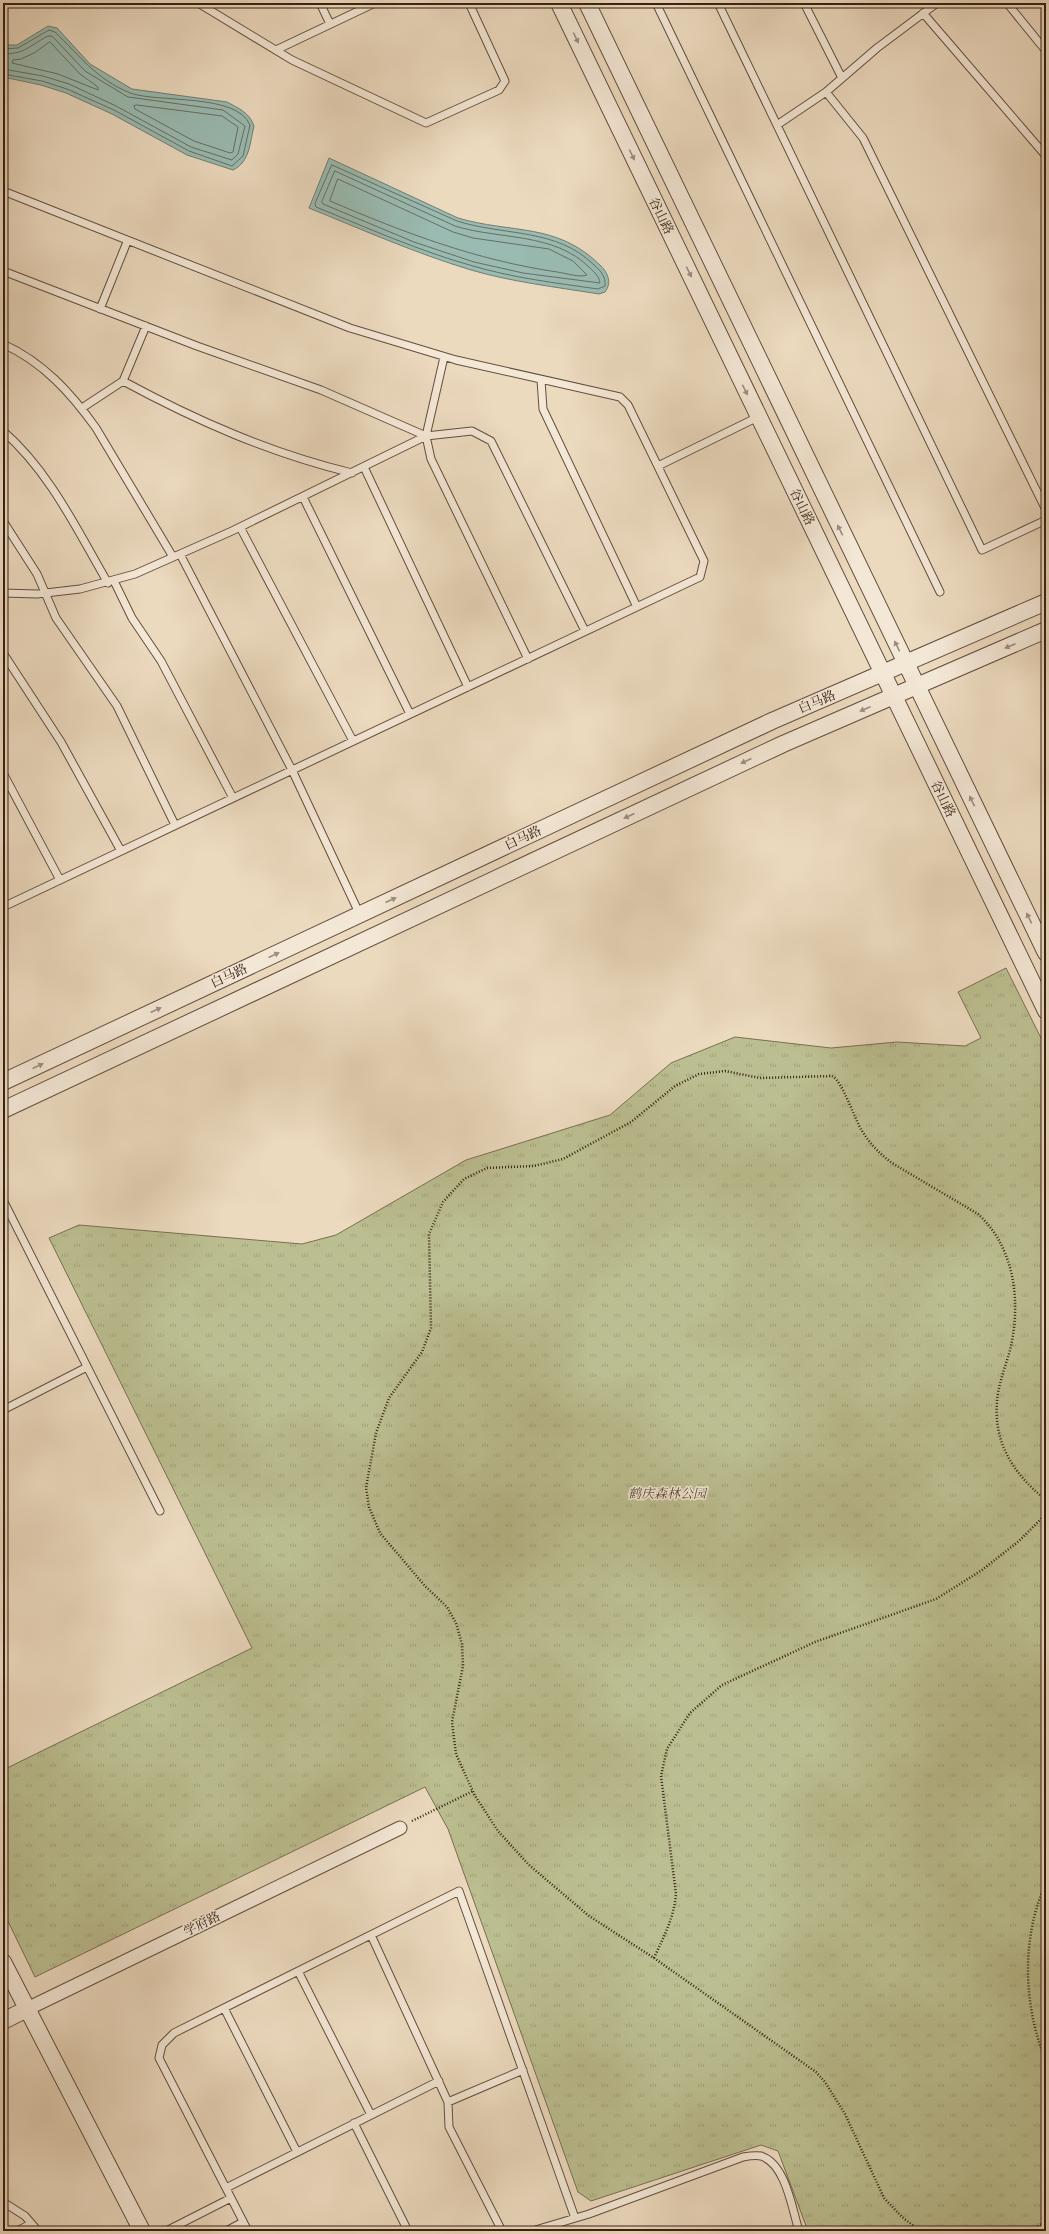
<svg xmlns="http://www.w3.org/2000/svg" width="1049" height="2234" viewBox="0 0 1049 2234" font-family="'Libre Bodoni','Noto Serif SC',serif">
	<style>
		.park { fill: url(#park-tufts); stroke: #796f52 }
		.water { fill: #99bbb2; stroke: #727d72 }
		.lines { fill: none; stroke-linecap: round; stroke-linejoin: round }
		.shore { stroke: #686e62; stroke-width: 1 }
		.service-casing { stroke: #644e3e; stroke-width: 9 }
		.minor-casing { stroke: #644e3e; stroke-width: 15 }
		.tertiary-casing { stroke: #644e3e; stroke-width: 18 }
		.path { stroke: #372013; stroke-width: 2.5; stroke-dasharray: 1 2; stroke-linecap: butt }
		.service { stroke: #f3e7d5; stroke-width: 7 }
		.minor { stroke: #f3e7d5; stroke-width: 13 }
		.tertiary { stroke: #f3e7d5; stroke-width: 16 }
		.oneway { fill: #9e8d7e }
		.labels { text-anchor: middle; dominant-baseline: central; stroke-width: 3; stroke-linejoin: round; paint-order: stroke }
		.street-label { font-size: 13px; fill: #372013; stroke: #f3e7d5 }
		.park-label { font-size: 13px; font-style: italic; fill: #584832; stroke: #f3e7d5 }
	</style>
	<defs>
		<pattern id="park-tufts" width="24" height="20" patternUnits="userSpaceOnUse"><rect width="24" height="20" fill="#bbbe90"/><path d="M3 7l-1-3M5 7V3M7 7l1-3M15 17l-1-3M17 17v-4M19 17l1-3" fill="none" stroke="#a1a37b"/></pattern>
	</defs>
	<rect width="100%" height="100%" fill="#ecdabf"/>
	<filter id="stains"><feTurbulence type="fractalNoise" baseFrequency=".005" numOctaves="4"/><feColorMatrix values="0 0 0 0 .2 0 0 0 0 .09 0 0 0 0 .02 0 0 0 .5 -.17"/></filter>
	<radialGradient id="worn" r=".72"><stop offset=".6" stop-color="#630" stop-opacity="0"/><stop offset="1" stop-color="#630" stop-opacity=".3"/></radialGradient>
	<path class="park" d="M1006,968l40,80v1183h-238l-30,-80 -17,-6 -170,56 -13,-9 -130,-363 -23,-42 -390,190 -32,-66v-141l249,-122 -203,-410 30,-13 223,19 34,-9 130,-75 144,-45 61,-52 64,-26 96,11 66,-6 68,4 16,-8 -23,-46z"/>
	<path class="water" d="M48,26l9,2 33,36 42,25 95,13c11,6 23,11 27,24 -4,16 -4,36 -21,44l-46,-15 -75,-41 -46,-21 -25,-8 -38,-8v-32h14z
		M329,158l129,60c54,16 99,4 143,48 7,7 11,17 4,26l-6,2c-43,-7 -87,-12 -128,-24 -56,-17 -108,-40 -162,-62z"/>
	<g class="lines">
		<path class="shore" d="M50,42l30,32 18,13v3l-40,-16 -46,-11 1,-3 8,-1 13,-6z
			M3,49l15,-1 31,-18 6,2c25,24 41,47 75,61 28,10 107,0 120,32l-7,31 -11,10 -43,-15 -75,-41 -47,-21 -25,-8 -39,-7
			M3,54c23,0 27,-9 45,-18h4l33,35 43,26 95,13 22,16 -7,28 -6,6 -41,-13 -75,-41 -47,-22 -26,-8 -40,-7
			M137,105l85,11 16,11 -5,25 -3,1 -36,-12 -59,-32 -1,-3z
			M332,165l125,56c47,15 100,7 137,44 7,6 12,12 11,21l-7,3c-42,-6 -84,-11 -125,-23 -54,-15 -105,-38 -157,-59l-1,-3z
			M335,171l120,55c45,14 99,6 135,42 5,5 9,8 10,15l-77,-10 -49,-11 -60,-20 -91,-38 -1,-2z
			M338,179l115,53 20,6 76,11 24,12 14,14c-7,3 -22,-2 -30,-3 -81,-12 -152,-39 -227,-71z"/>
		<defs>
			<path id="service" d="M198,3l94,57 134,63 73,-33 6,-9 -36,-78
				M320,3l10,21
				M656,3l284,589
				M718,3l264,547 64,-30
				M804,3l38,75
				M1007,3l39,48
				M923,13l123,143
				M276,50l99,-47
				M826,92l37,46 183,372
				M777,125l49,-33 51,-44 60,-45
				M3,191l347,137 106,32 164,37 8,8 76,156 -4,16 -697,330
				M3,271l194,75 124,44 105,46
				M100,309l27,-67
				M3,344c40,18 68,49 93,84l77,129
				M444,357l-18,79 5,23 97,200
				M541,380l2,29 94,198
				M123,381c74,40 147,72 229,92
				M82,408l41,-27 23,-55
				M3,431c47,41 74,99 105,152
				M658,466l100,-49
				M364,467l104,220
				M303,497l107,217
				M3,521l34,53 19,44 61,88 58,119
				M240,527l113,214
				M180,554l112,216 68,145
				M114,581l18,37 29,43 72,137
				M3,593l34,1 43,-5 55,-15 97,-43 194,-95 46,-5 19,10 94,190
				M3,653l58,89 60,109
				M3,773l57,107
				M3,1200l157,311
				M3,1410l84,-43
				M371,1935l77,167 1,25 53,104
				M298,1971l73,144
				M224,2008l73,144
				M448,2102l75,-32
				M354,2123l54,108
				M226,2188l213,-107
				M3,2202l22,14 13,15
				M17,2231l14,-7
				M166,2231l65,-33
				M226,2231l17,-9
				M248,2231l-89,-173 3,-13 12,-12 285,-142 116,327
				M532,2231l57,-17 154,-57c6,-1 13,-2 18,-1 25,8 31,53 38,75"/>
			<path id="minor" d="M27,2009l373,-181"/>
			<path id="tertiary" d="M559,3l487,1008
				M587,3l459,950
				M3,1082l769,-361 274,-119
				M3,1110l780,-366 263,-114
				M3,1962l139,269
				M3,2021l24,-12"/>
		</defs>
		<use href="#service" class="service-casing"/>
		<use href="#minor" class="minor-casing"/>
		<use href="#tertiary" class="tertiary-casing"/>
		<path class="path" d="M412,1821l61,-30
			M1046,1883c-25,54 -23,123 0,178
			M654,1958c10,-22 20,-40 22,-64l-15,-118 6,-27 23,-36 32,-28 93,-43 121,-43 46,-29 37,-29 27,-27
			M920,2231l-18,-14 -18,-19 -39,-84 -20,-32 -9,-10 -162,-114 -65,-42 -60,-51 -31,-34 -23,-35 -19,-42 -4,-32 11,-56 -1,-22 -6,-21 -9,-16 -22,-21 -45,-53 -11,-26 -3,-19 10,-55 13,-35 33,-46 9,-24 -2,-94 14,-32 21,-23 23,-11 47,-2 29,-7 68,-37 44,-36 24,-12 26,-3 35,7 72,-2c11,6 22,42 30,55 8,13 18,23 30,32l86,51c36,33 43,85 33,132 -4,16 -10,31 -13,47 -7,46 13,79 48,107
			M1030,2231l16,-10"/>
		<use href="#service" class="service"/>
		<use href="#minor" class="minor"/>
		<use href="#tertiary" class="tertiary"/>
	</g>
	<defs><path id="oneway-solid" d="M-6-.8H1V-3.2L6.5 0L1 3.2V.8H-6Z"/></defs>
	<g class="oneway">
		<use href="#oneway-solid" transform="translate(576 38) rotate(64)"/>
		<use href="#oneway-solid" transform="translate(632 155) rotate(64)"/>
		<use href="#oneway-solid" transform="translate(689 272) rotate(64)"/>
		<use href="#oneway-solid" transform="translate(745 390) rotate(64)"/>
		<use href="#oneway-solid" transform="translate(840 530) rotate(-116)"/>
		<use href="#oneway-solid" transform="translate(897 646) rotate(-116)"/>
		<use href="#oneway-solid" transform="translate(1010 646) rotate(157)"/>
		<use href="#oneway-solid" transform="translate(865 709) rotate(157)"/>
		<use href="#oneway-solid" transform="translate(746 761) rotate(155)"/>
		<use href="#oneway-solid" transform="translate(972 801) rotate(-116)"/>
		<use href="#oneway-solid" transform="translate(629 816) rotate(155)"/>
		<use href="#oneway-solid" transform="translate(391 900) rotate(-25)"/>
		<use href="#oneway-solid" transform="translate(1029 918) rotate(-116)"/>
		<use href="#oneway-solid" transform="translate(274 955) rotate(-25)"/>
		<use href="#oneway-solid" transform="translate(156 1010) rotate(-25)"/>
		<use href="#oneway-solid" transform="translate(38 1066) rotate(-25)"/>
	</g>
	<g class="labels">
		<g class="street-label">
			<text transform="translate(661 216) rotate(64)">谷山路</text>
			<text transform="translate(802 507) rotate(64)">谷山路</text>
			<text transform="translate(817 702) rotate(-23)">白马路</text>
			<text transform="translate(943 799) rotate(64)">谷山路</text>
			<text transform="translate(523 838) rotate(-25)">白马路</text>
			<text transform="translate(229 976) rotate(-25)">白马路</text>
			<text transform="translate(202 1924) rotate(-26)">学府路</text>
		</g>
		<g class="park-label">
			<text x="667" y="1494">鹤庆森林公园</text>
		</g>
	</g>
	<rect width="1049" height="2234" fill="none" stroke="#ecdabf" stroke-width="16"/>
	<rect x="4" y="4" width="1041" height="2226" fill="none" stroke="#372013" stroke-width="2"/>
	<rect x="8" y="8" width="1033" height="2218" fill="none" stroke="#372013"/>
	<rect width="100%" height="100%" filter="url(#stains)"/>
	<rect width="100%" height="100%" fill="url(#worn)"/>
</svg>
